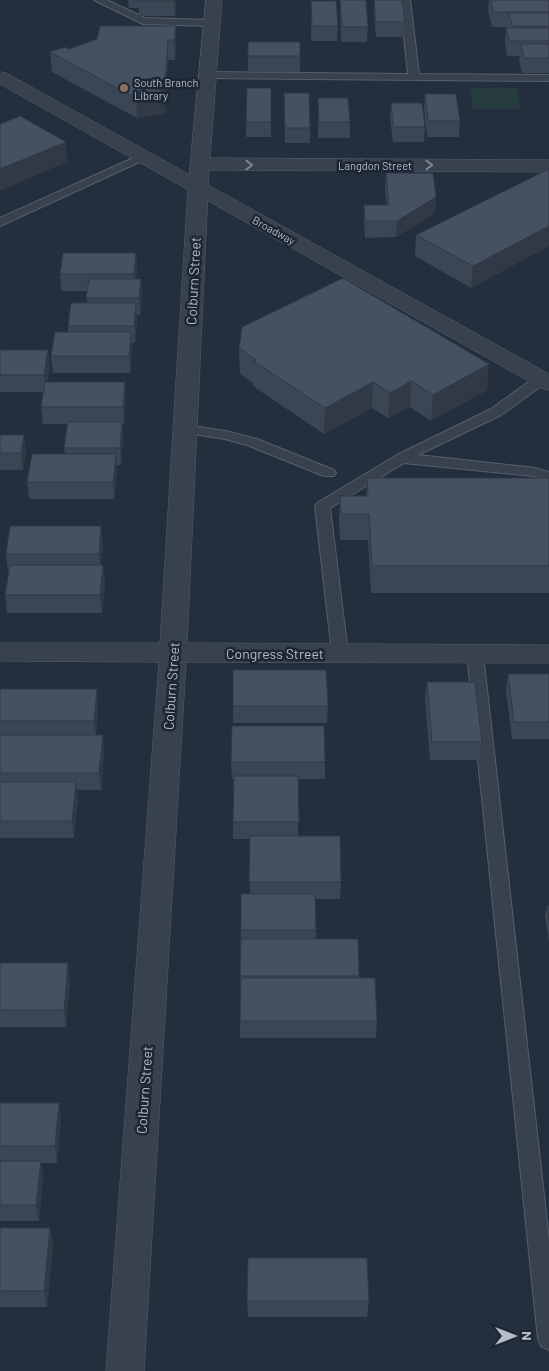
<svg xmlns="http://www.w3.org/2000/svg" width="549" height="1371" viewBox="0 0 549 1371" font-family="Barlow,sans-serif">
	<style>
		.green { fill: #263c3f }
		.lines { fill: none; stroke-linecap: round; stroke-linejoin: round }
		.service-casing { stroke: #565f6c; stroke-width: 2 }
		.minor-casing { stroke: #565f6c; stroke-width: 1 }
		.tertiary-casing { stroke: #565f6c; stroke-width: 1 }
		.service { fill: #38414e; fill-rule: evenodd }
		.minor { fill: #38414e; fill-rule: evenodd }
		.tertiary { fill: #38414e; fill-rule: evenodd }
		.wall { fill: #3b4654 }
		.shaded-wall { fill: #303945 }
		.building { fill: #455162; stroke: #303945 }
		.oneway { stroke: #7c8592 }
		.education-dot { fill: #8d6e63; stroke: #1d2633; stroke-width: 2 }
		.labels { text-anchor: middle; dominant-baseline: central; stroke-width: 5; stroke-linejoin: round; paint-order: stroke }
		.far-poi-label { font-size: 11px; fill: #b4bcc9; stroke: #1d2633; text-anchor: start }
		.far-street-label { font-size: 11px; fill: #b4bcc9; stroke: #1d2633 }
		.street-label { font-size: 14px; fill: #b4bcc9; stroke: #1d2633 }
	</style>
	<rect width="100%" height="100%" fill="#242f3e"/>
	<path class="green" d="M470,88h47l4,21h-48z"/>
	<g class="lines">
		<defs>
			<path id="service" d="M94,0h13l38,18 67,2 5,3 -5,3 -69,-2z
				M400,0h10l9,74 130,1v6l-341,-3 -5,-3 5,-3 200,2z
				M142,154l6,3 -2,2 -146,67v-8z
				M542,375l7,4 -2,3 -46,33 -83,40 117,13 14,4v9l-16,-5 -129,-13 -74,45 18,145 -2,4 -6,1 -6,-1 -2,-4 -17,-147 2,-3 80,-48 94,-46 46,-33z
				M185,425l41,6 31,8 77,31 2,3 -2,3h-10l-77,-31 -22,-6 -45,-7 -2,-3z
				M475,649l6,1 2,4 66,586v110l-8,-4 -3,-7 -71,-685 2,-4z"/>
			<path id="minor" d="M206,0h16l-12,158 339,2v12l-340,-2 -22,473 362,2v18l-363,-1 -42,709h-38l53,-709 -159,-1v-18h160l28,-455z"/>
			<path id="tertiary" d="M0,72l6,1 543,301v16l-8,-2 -541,-304z"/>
		</defs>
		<use href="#service" class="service-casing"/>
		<use href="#minor" class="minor-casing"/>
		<use href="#tertiary" class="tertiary-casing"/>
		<use href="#service" class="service"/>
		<use href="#minor" class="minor"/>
		<use href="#tertiary" class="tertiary"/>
	</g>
	<path class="wall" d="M128,0h48l-1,16h-36v-8h-10z
		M340,0l28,27 -1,15h-26l-1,-28z
		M374,0l31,22 -1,15h-28l-2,-22z
		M489,0h60v73h-27l-3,-14 1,-3h-13l-2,-13 1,-15 2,-1h-16l-4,-17z
		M311,1l27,25 -1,15h-26z
		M176,26v20l-1,14h-7l-3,45 1,8 -29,5 -85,-46 -2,-20 19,-3z
		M248,42h52v30h-52z
		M271,88v49h-25v-15z
		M284,93l26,35v15h-25z
		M425,94l35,27 -1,16h-32l-3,-28z
		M318,98l32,24v16h-32z
		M391,103l34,24 -1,15h-31l-3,-24z
		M549,169v77l-78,42 -56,-32 1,-21z
		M386,173l50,24 -1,16 -39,24 -31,1 -1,-17v-16h23l-2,-16z
		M136,253l1,16 -1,10 6,16 -2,20h-3v4l-2,24h-3v6l-2,24h-77l-2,-17 17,-24v-6l19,-23v-12h-26l-1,-17z
		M239,348l248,42 -56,31 -21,-14 -22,11 -16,-10 -48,26 -71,-48v-3l-13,-9z
		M0,350l50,17 -3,15 79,16 -2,26h-2l1,15 -2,26h-5l1,6 -3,28h-85l-2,-17 38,-28 -1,-6 3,-24h-24l-2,-17 2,-15h-43z
		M0,435l26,17 -3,18h-23z
		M367,478h182v115h-178l-3,-53h-28l-1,-18 1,-26h26z
		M103,544l-2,21h2l2,18 -3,30h-95l-2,-18 4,-24h-1l-2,-17z
		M508,674h41v65h-37l-6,-48z
		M427,682l55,60 -2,18h-50l-5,-61z
		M0,689l98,17 -2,29 8,17 -3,38h-24l1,9 -4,39h-74z
		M233,706h95l-1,17h-94z
		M231,762h94v17h-27v57l43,46 -1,17h-25l1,40h42l1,39 18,43 -1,17h-136l1,-144h9v-55h-17v-60h-1z
		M547,906h2v36l-4,-27z
		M0,963l70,17 -4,47h-66z
		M0,1103h59l2,17 -4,43h-16l2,14 -4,44h-39z
		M0,1228h50l3,17 -6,62h-47z
		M247,1301h122l-2,16h-119z"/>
	<path class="shaded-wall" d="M174,0h2l-1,16 -1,-15z
		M176,26v20l-1,14 -1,-20z
		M168,40v20l-3,45 1,8 -29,5 -1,-20 20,-11z
		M66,142l1,20 -67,29v-22z
		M436,197l-1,16 -39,24 1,-16z
		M549,226v20l-78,42 2,-22z
		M136,253l1,16 -2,22 -1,-17z
		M141,279l1,16 -2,20 -1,-17z
		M136,303l1,16 -2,24 -1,-17z
		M131,332l1,17 -2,24 -1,-17z
		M48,350l2,17 -4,25 -2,-17z
		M489,364l-2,26 -56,31 2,-26z
		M411,381l-1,26 -22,11 2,-25z
		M125,382l1,16 -2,26 -1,-17z
		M373,382l-1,26 -48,26 1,-26z
		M122,422l1,17 -2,26 -1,-17z
		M24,435l2,17 -3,18 -2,-17z
		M116,454l1,17 -3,28 -1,-17z
		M101,526l2,18 -3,27 -1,-17z
		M103,565l2,18 -3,30 -2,-18z
		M97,689l1,17 -3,32 -1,-17z
		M103,735l1,17 -3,38 -2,-17z
		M76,782l2,17 -4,39 -2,-17z
		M68,963l2,17 -4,47 -2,-17z
		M59,1103l2,17 -4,43 -2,-17z
		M41,1161l2,16 -4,44 -3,-16z
		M50,1228l3,17 -6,62 -3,-16z"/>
	<path class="building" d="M139,0h35v1h-35z
		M340,0h26l2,27h-26z
		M374,0h28l3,22h-29z
		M491,0h58v12h-56z
		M311,1h25l2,25h-26z
		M509,13h40v13h-37z
		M100,26h76l-2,14h-6l-3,45 -9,2 9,6 -29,5 -86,-46 15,-5 4,2 28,-10z
		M506,28h43v13h-40z
		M248,42h52v14h-52z
		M521,44h28v14h-25z
		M247,88h24v34h-25z
		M284,93h25l1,35h-25z
		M425,94h31l4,27h-32z
		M318,98h30l2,24h-31z
		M391,103h31l3,24h-32z
		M20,116l46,26 -66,27v-45z
		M549,169v57l-76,40 -57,-31z
		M386,173h47l3,24 -39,24h-32l-1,-16h25z
		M63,253h73l-2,21h-74z
		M343,278l146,86 -56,31 -22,-14 -21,12 -17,-11 -48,26 -72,-47 3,-1 -17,-12 3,-21z
		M89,279h52l-2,19h-53z
		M71,303h65l-2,23h-66z
		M55,332h76l-2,24h-78z
		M0,350h48l-4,25h-44z
		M45,382h80l-2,25h-82z
		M68,422h54l-2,26h-56z
		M0,435h24l-3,18h-21z
		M32,454h84l-3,28h-86z
		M367,478h182v88h-177l-3,-52h-28l-1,-18h28z
		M10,526h91l-2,28h-93z
		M10,565h93l-3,30h-95z
		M233,670h93l2,36h-95z
		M508,674h41v48h-35z
		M427,682h48l7,60h-50z
		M0,689h97l-3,32h-94z
		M232,726h92l1,36h-94z
		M0,735h103l-4,38h-99z
		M234,776h64l1,46h-66z
		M0,782h76l-4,39h-72z
		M250,836h90l1,46h-92z
		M241,894h74l1,36h-75z
		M547,906h2v15z
		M241,939h117l1,37h-119z
		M0,963h68l-4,47h-64z
		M241,978h134l2,43h-137z
		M0,1103h59l-4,43h-55z
		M0,1161h41l-5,44h-36z
		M0,1228h50l-6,63h-44z
		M248,1258h119l2,43h-122z"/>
	<defs><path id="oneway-chevron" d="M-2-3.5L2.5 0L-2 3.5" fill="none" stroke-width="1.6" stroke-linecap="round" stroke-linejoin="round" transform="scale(1.25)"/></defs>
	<g class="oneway">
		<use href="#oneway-chevron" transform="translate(249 165)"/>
		<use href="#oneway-chevron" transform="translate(429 165)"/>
	</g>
	<circle class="education-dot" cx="124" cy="88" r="5"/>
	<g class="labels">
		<g class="far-poi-label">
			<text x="134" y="82">South Branch<tspan x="134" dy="13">Library</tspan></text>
		</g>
		<g class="far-street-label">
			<text x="375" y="165">Langdon Street</text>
			<text transform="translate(274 230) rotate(29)">Broadway</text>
		</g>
		<g class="street-label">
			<text transform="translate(193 281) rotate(-87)">Colburn Street</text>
			<text x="275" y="653">Congress Street</text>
			<text transform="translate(171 686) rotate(-86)">Colburn Street</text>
			<text transform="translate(144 1090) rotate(-86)">Colburn Street</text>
		</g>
	</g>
	<g transform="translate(514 1336) rotate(90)" stroke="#1d2633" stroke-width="4" paint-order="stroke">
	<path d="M0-4L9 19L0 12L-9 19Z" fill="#b4bcc9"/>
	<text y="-8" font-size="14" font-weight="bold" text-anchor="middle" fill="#b4bcc9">N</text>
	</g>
</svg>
